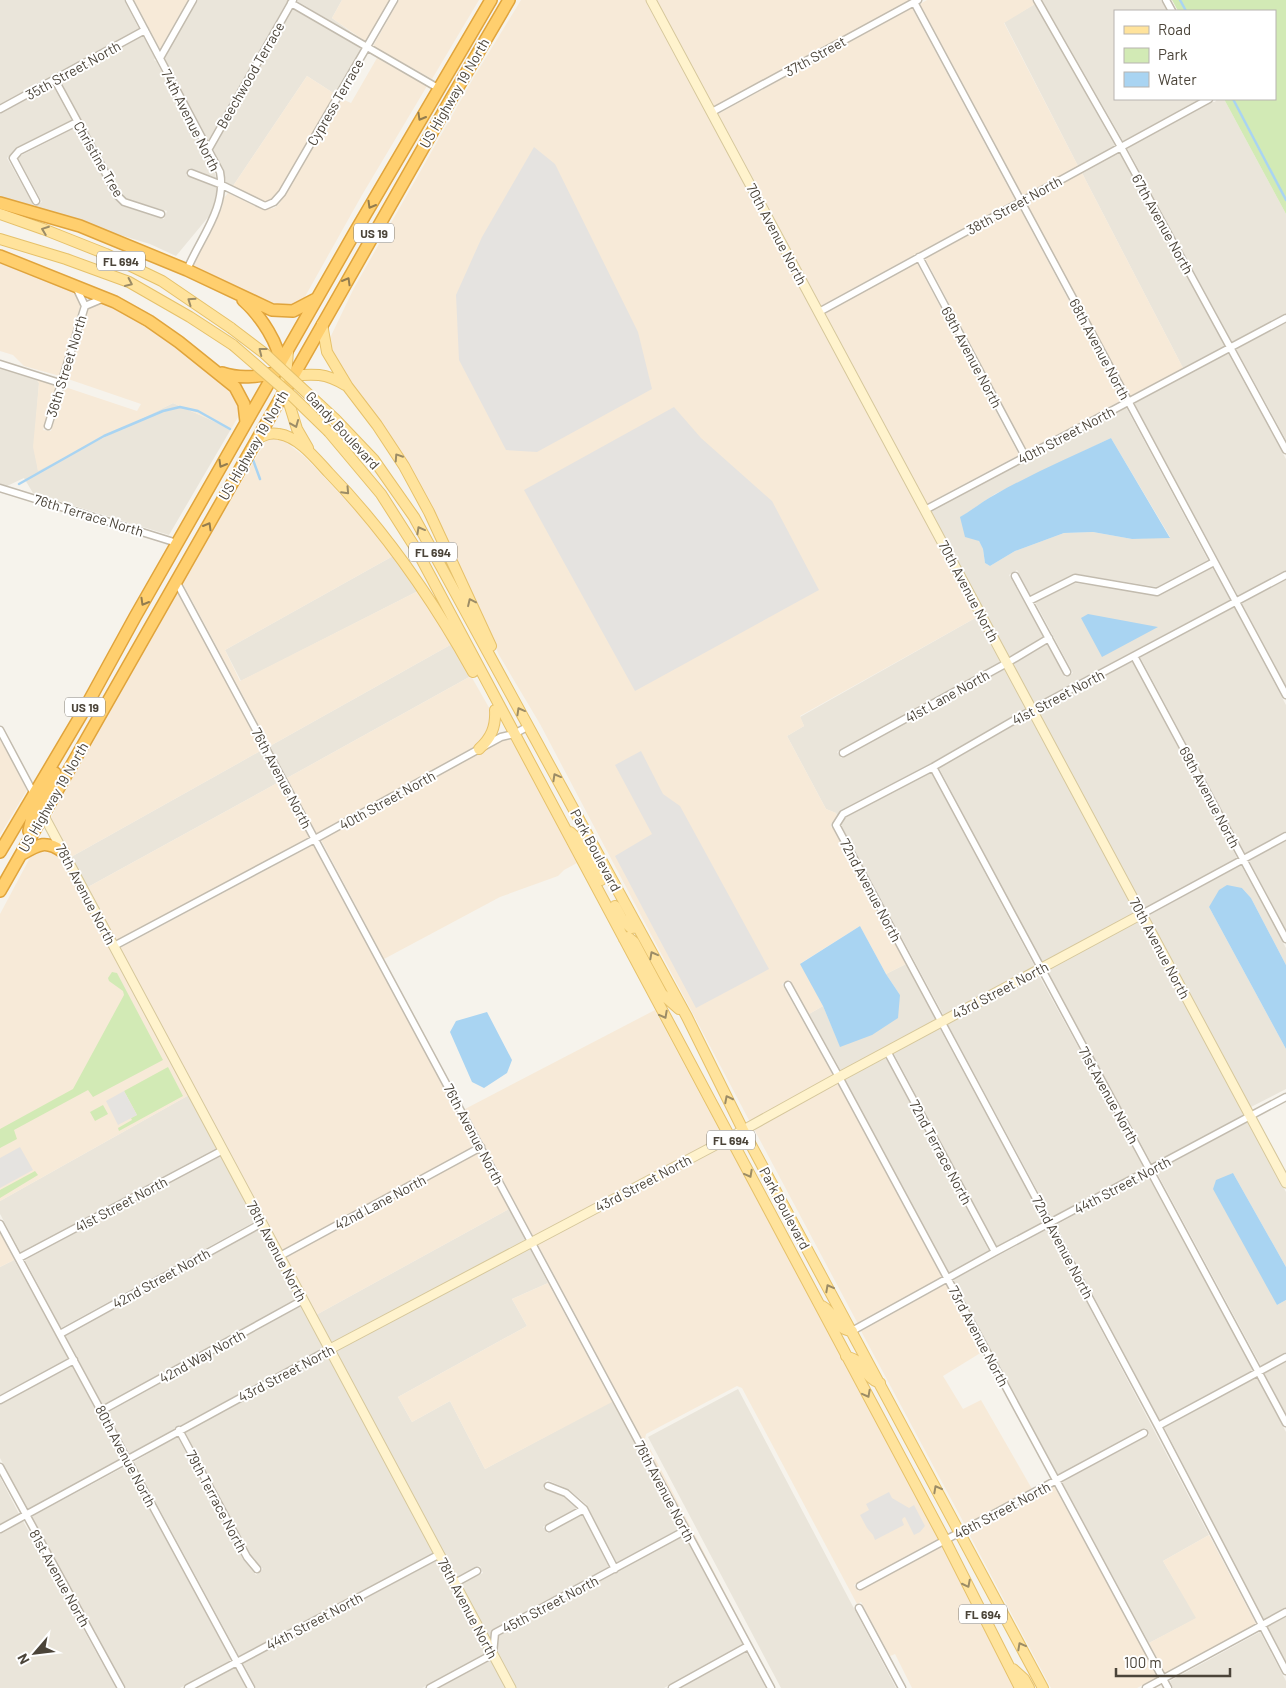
<svg xmlns="http://www.w3.org/2000/svg" width="1286" height="1688" viewBox="0 0 1286 1688" font-family="Barlow,sans-serif">
	<style>
		.residential { fill: #eae5da; fill-rule: evenodd }
		.commercial { fill: #f7ead8 }
		.green { fill: #d2eab5 }
		.parking { fill: #e5e3e0 }
		.water { fill: #a9d4f2 }
		.lines { fill: none; stroke-linecap: round; stroke-linejoin: round }
		.stream { stroke: #a9d4f2; stroke-width: 2.5 }
		.street-casing { stroke: #c2bbae; stroke-width: 9 }
		.secondary-casing { stroke: #d6c79b; stroke-width: 11 }
		.primary-casing { stroke: #e6c16a; stroke-width: 12 }
		.highway-casing { stroke: #e0a43c; stroke-width: 14 }
		.street { stroke: #fff; stroke-width: 6 }
		.secondary { stroke: #fff3cd; stroke-width: 9 }
		.primary { stroke: #ffe39c; stroke-width: 10 }
		.highway { stroke: #ffcf6e; stroke-width: 11 }
		.primary-bridge-casing { stroke: #e6c16a; stroke-width: 12; stroke-linecap: butt }
		.primary-bridge { stroke: #ffe39c; stroke-width: 10 }
		.oneway { stroke: #937c4e }
		.oneway2 { stroke: #9c8c66 }
		.labels { text-anchor: middle; dominant-baseline: central; stroke-width: 4; stroke-linejoin: round; paint-order: stroke }
		.shield { fill: #fff; stroke: #817c74; stroke-width: 1 }
		.shield-label { font-size: 12px; font-weight: bold; fill: #4b4439 }
		.street-label { font-size: 14px; fill: #4b4439; stroke: #fff }
	</style>
	<rect width="100%" height="100%" fill="#f6f3ec"/>
	<path class="residential" d="M0,0h124l15,29 -139,76z
		M198,0h90l-80,141 -44,-83z
		M298,0h44l-10,18 27,20 -62,-37z
		M1042,0h119l6,11h-52v88h86l-78,42z
		M1035,4l80,142 -37,20 -74,-144z
		M293,9l69,40 -27,45 -28,-18 -74,110 -7,-4 -3,-12 -10,-21z
		M143,36l12,22 -1,2 2,1 47,89 -1,2 3,1 10,21 1,4 -26,-10 -4,7 31,13 -3,17 -4,10 -34,41 -26,-12 -150,-45v-86l53,-27 19,35 -54,27 -11,10 27,48 8,-4 -24,-44 4,-3 53,-27 40,71 7,7 42,13 3,-8 -41,-12 -5,-5 -60,-112z
		M1217,99h7l62,115v100l-54,28 -105,-194 85,-46h3z
		M1119,152l106,194 -42,22 -101,-195z
		M1286,323v117l-50,-91z
		M1228,353l58,106v112l-48,25 -104,-193z
		M0,368l35,10 4,5 -5,63 4,24 135,-67 58,26 -62,106 -136,-42 -9,-15 -17,8 -7,-2z
		M1126,407l82,153 -51,27 -81,-13 -45,22 -14,-26 -8,5 35,62 -35,20 -78,-146zM1111,438l59,99 -38,2 -39,-7 -29,1 -49,18 -25,15 -5,-3 -2,-14 -4,-8 -18,-24 34,-23z
		M393,556l25,35 -177,90 -16,-31z
		M1212,567l18,33 -196,104 -21,-40 34,-20 18,33 8,-4 -38,-71 40,-19 84,12z
		M1286,580v106l-45,-83z
		M1234,607l52,98v126l-41,23 -105,-197z
		M977,617l25,45 -165,90 4,6 164,-89 22,39 -96,55 -90,47 -4,6 -1,-3 -10,-4 -39,-73 17,-10 -4,-9z
		M452,644l19,32 -184,102 -17,-32z
		M1132,661l105,197 -93,51 -106,-198z
		M1030,716l106,197 -94,50 -103,-195z
		M262,750l17,32 -191,105 -17,-30z
		M931,772l104,195 -91,49 -103,-191 5,-8z
		M1286,840v90l-37,-69z
		M1241,865l45,83v17l-35,-67 -9,-10 -33,19 77,142v40l-35,18 -103,-191z
		M1140,920l105,195 -93,49 -106,-194z
		M906,964l30,56 -95,51 -32,-57 14,-8 17,40 60,-51 -14,-21z
		M1038,974l107,194 -93,50 -105,-195z
		M939,1027l105,195 -47,25 -104,-195z
		M885,1056l104,195 -40,22 -105,-195z
		M189,1095l28,54 -196,104 -21,-39v-13z
		M1248,1122l38,70v75l-53,-94 44,132 9,-5v52l-25,14 -105,-195z
		M221,1155l35,66 -195,107 -36,-68z
		M1148,1175l105,195 -93,51 -104,-196z
		M509,1209l16,31 -193,104 -16,-29z
		M260,1228l38,71 -195,107 -38,-71z
		M1048,1229l161,306 -46,26 34,57 -48,25 -87,-161 87,-47 -3,-7 -88,47 -105,-195z
		M529,1247l19,36 -36,16 15,27 -129,71 14,25 38,-21 35,68 127,-68 68,127 -63,35 -31,-59 -18,-15 -21,-9 -4,8 21,8 13,12 -34,19 4,6 35,-18 27,52 -116,63 -2,4 -1,6 -30,-56 23,-11 -3,-7 -23,11 -121,-226z
		M14,1260l55,99 -69,36v-128z
		M301,1306l23,42 -150,81 -44,25 -23,-41z
		M328,1355l106,198 -195,103 -105,-194 43,-26 66,123 13,16 7,-6 -13,-14 -65,-123z
		M1286,1361v53l-22,-41z
		M72,1366l50,93 -95,51 -27,-52v-54z
		M1257,1377l29,55v176l-23,12 -99,-193z
		M738,1389l158,299h-115l-133,-251z
		M126,1466l105,194 -51,28h-54l-95,-171z
		M0,1477l19,37 -19,10z
		M23,1521l93,167h-116v-155z
		M684,1535l59,110 -79,43h-148l-19,-35 2,-17z
		M438,1560l49,93 -65,35h-166l-13,-25z
		M1286,1617v45l-19,-35z
		M1260,1632l26,49v7h-113l-3,-7z
		M746,1652l20,36h-86z
		M491,1660l15,28h-67z
		M235,1667l11,21h-49z"/>
	<path class="commercial" d="M134,0h54l-28,49z
		M342,0h48l-24,42 -34,-24z
		M399,0h80l-47,79 -59,-33z
		M521,0h125l331,617 -177,99 4,10 -17,10 39,73 10,4 1,3 -6,8v3l2,1 73,136 -20,10 -26,-48 -59,37 22,43 -14,8 -19,-34 -8,4 51,91 -83,47 -210,-398 -41,-69 -70,-153 -21,-39 -58,-82 -19,-31 -2,-10 25,-52 120,-211z
		M656,0h254l-196,107z
		M927,0h105l3,4 -31,19 74,143 -55,30 -103,-192z
		M912,8l103,192 -194,106 -103,-192z
		M377,58l50,28 -65,109 -60,107 -13,5 -21,-5 -75,-37 18,-33 11,-24 2,-10 4,-5 35,17 11,-2 5,-4 63,-105 9,4z
		M307,76l28,18 -56,97 -8,8 -5,3 -33,-16z
		M1082,173l101,195 -53,28 -104,-193z
		M1019,207l103,193 -95,51 -102,-193z
		M0,261l84,32 -24,83 -36,-10 -11,-11 -13,-4z
		M917,263l102,192 -92,49 -102,-191z
		M92,296l55,28 29,21 56,45 5,7 4,15 -10,17 -58,-26 -135,68 -5,-24 6,-64 -4,-5 22,6 -14,46 8,1 14,-44 72,24 4,-7 -73,-25z
		M273,437l10,3 22,17 70,74 18,25 -168,94 15,31 178,-90 34,53 -182,102 -88,-164 84,-141z
		M177,591l85,159 -191,107 -2,-7 -2,-1 -16,-31 68,-130z
		M471,676l20,35v8l-3,14 -12,13 -159,88 -30,-56z
		M0,739l27,51 -27,45z
		M511,739l66,124 -13,7 -6,6 -58,21 -116,62 -63,-119 181,-99z
		M279,782l30,56 -193,103 -28,-54z
		M313,845l196,364 -193,106 -196,-367z
		M45,848l15,6 129,241 -189,106v-287l33,-62z
		M655,1010l68,127 -190,99 -68,-127z
		M837,1082l105,195 -84,47 -104,-195z
		M727,1144l212,395 -85,46 4,6 85,-45 72,142h-103l-17,-34 -5,2 -29,-54 -4,2 -115,-216 -5,-2 -91,48 -1,5 102,196 -210,-392z
		M0,1233l14,27 -14,7z
		M548,1283l88,163 -24,-44 -127,67 -35,-68 -38,21 -14,-25 129,-71 -15,-27z
		M946,1284l36,68 -39,24 20,33 18,-9 51,89 -67,36 -104,-194z
		M1054,1486l104,191 -21,11h-86l-83,-156z
		M1209,1535l47,89 -91,49 -16,-30 47,-25 -33,-57z"/>
	<path class="green" d="M1172,0h114v214l-62,-115h51v-88h-97z
		M112,972l5,1 46,87 -70,37 -5,-7 -74,40 3,9 -17,9v-19l73,-40 51,-94 -1,-4 -14,-10 -1,-3z
		M168,1067l15,29 -64,35 -1,-3 14,-8 -1,-2 6,-3 -13,-24z
		M103,1105l5,9 -13,7 -5,-9z
		M35,1171l3,4 -38,23v-8z"/>
	<path class="parking" d="M534,147l21,17 83,168 14,57 -115,63 -31,-2 -47,-90 -3,-65 26,-58z
		M674,407l27,31 71,63 47,89 -184,101 -111,-201z
		M641,751l22,43 17,12 89,163 -73,39 -81,-152 37,-22 -37,-69z
		M124,1091l13,24 -19,10 -12,-24z
		M20,1147l13,23 -33,18v-30z
		M889,1492l3,6 17,10 5,-3 11,21 -5,6 -6,3 -9,-18 -2,1 -1,2 2,5 -29,15 -2,-5 -6,-7 -7,-13 9,-5 -3,-6z"/>
	<path class="water" d="M1111,438l59,100 -38,1 -39,-7 -29,1 -49,18 -25,15 -5,-3 -2,-14 -4,-8 -14,-4 -5,-20c12,-7 23,-16 36,-23 37,-21 77,-38 115,-56z
		M1088,614l70,13 -56,30 -21,-39z
		M1227,885l15,3 9,10 35,67v84l-77,-142 10,-17z
		M860,926l26,48 14,21 -2,23 -26,17 -32,12 -17,-41 -23,-42z
		M487,1012l25,48 -5,13 -23,15 -12,-6 -22,-50 6,-11z
		M1233,1173l53,94v33l-9,5 -64,-116 3,-9z"/>
	<g class="lines">
		<path class="stream" d="M1180,0l6,11
			M1233,99l53,101
			M253,460l7,19
			M19,484l85,-48 59,-25 17,-4 18,4 32,18"/>
		<defs>
			<path id="street" d="M129,0l91,172c7,36 -20,66 -33,98
				M1037,0l84,147 165,303
				M1166,0l6,11
				M914,2l372,693
				M291,3l147,85
				M160,58l33,-58
				M55,80l63,116 6,6 37,12
				M0,109l145,-79
				M712,112l206,-112
				M208,150l85,-150
				M191,173l31,12 43,21 9,-4 8,-9 112,-193
				M36,201l-23,-43 6,-7 58,-29
				M919,257l106,199
				M76,287l9,19
				M819,312l390,-213
				M0,364l60,19
				M48,426l37,-120 19,-8
				M0,488l177,55
				M925,510l361,-192
				M1286,575l-254,135 -99,57 -90,47 -7,11 322,601 128,245
				M1015,576l52,96
				M176,581l595,1107
				M1029,601l46,-23 82,14 57,-30
				M1134,656l152,283
				M0,730l34,64
				M843,753l164,-90 42,-25
				M933,767c116,219 236,437 353,656
				M1142,914l144,-78
				M114,946l201,-107 186,-102 13,-3 15,-8
				M788,985l51,92 329,611
				M887,1051l108,201
				M0,1224l251,464
				M280,1256l201,-109
				M19,1258l204,-108
				M852,1331l143,-79 291,-155
				M60,1334l202,-111
				M0,1400l74,-40
				M101,1411l202,-111
				M1158,1426l128,-69
				M179,1430l68,127 10,12
				M0,1467l121,221
				M548,1486l18,7 18,16 31,60
				M549,1528l35,-19
				M0,1529l330,-180
				M455,1583l22,-12
				M860,1586l284,-153
				M859,1608l43,80
				M188,1688l252,-134
				M430,1688l63,-34 2,-21 191,-103
				M672,1688l76,-42
				M1146,1688l140,-76"/>
			<path id="secondary" d="M651,0l635,1183
				M43,814l468,874
				M330,1349l399,-211 110,-61 303,-163"/>
			<path id="primary" d="M0,214l43,15 63,25 56,27 69,47
				M0,239l66,20 63,23 61,35 43,28
				M322,324l5,28 21,35 29,38 27,41 25,46 62,134
				M288,351l-3,39 12,39 11,19
				M287,376c25,-2 37,-4 58,9
				M336,420l38,40 40,57 273,500 56,113 300,558
				M329,432l52,62 35,55 529,991 75,148
				M257,439c8,-4 13,-7 22,-5 20,3 37,25 50,39 57,59 104,127 144,199
				M479,749c12,-11 17,-22 16,-39
				M570,832l9,8 22,40
				M615,906l7,13 9,9 7,-1
				M624,939l4,-2 6,5 28,52 17,15
				M822,1306c13,7 14,24 30,25
				M846,1356c4,2 9,3 12,6 8,8 10,17 22,21
				M1013,1669l11,10 5,9"/>
			<path id="highway" d="M0,203l80,23 107,44 85,40 21,1 23,-12
				M0,256l115,46 34,19 30,21 56,45 9,17 2,18
				M243,300c16,14 39,46 37,68
				M222,373c18,6 34,4 53,0
				M43,813l-1,-16 13,-24
				M29,831l5,-23v-13
				M0,852l84,-142 51,-93 220,-385 136,-232
				M22,854c17,-10 24,-14 41,-2
				M0,891l451,-792 58,-99"/>
		</defs>
		<use href="#street" class="street-casing"/>
		<use href="#secondary" class="secondary-casing"/>
		<use href="#primary" class="primary-casing"/>
		<use href="#highway" class="highway-casing"/>
		<use href="#street" class="street"/>
		<use href="#secondary" class="secondary"/>
		<use href="#primary" class="primary"/>
		<use href="#highway" class="highway"/>
		<defs>
			<path id="primary-bridge" d="M231,328l33,25 72,67
				M233,345l60,52 36,35"/>
		</defs>
		<use href="#primary-bridge" class="primary-bridge-casing"/>
		<use href="#primary-bridge" class="primary-bridge"/>
	</g>
	<defs><path id="oneway-chevron" d="M-2-3.5L2.5 0L-2 3.5" fill="none" stroke-width="1.6" stroke-linecap="round" stroke-linejoin="round" transform="scale(1.25)"/></defs>
	<g class="oneway">
		<use href="#oneway-chevron" transform="translate(421 117) rotate(120)"/>
		<use href="#oneway-chevron" transform="translate(371 205) rotate(120)"/>
		<use href="#oneway-chevron" transform="translate(347 281) rotate(-60)"/>
		<use href="#oneway-chevron" transform="translate(222 464) rotate(120)"/>
		<use href="#oneway-chevron" transform="translate(208 526) rotate(-60)"/>
		<use href="#oneway-chevron" transform="translate(144 602) rotate(120)"/>
	</g>
	<g class="oneway2">
		<use href="#oneway-chevron" transform="translate(45 230) rotate(-159)"/>
		<use href="#oneway-chevron" transform="translate(129 283) rotate(25)"/>
		<use href="#oneway-chevron" transform="translate(191 301) rotate(-145)"/>
		<use href="#oneway-chevron" transform="translate(262 351) rotate(-142)"/>
		<use href="#oneway-chevron" transform="translate(295 424) rotate(68)"/>
		<use href="#oneway-chevron" transform="translate(398 457) rotate(-123)"/>
		<use href="#oneway-chevron" transform="translate(346 491) rotate(47)"/>
		<use href="#oneway-chevron" transform="translate(420 530) rotate(-119)"/>
		<use href="#oneway-chevron" transform="translate(471 602) rotate(-115)"/>
		<use href="#oneway-chevron" transform="translate(520 711) rotate(-119)"/>
		<use href="#oneway-chevron" transform="translate(556 777) rotate(-119)"/>
		<use href="#oneway-chevron" transform="translate(653 955) rotate(-118)"/>
		<use href="#oneway-chevron" transform="translate(664 1015) rotate(62)"/>
		<use href="#oneway-chevron" transform="translate(728 1099) rotate(-117)"/>
		<use href="#oneway-chevron" transform="translate(749 1174) rotate(62)"/>
		<use href="#oneway-chevron" transform="translate(829 1288) rotate(-118)"/>
		<use href="#oneway-chevron" transform="translate(867 1394) rotate(62)"/>
		<use href="#oneway-chevron" transform="translate(937 1489) rotate(-118)"/>
		<use href="#oneway-chevron" transform="translate(967 1584) rotate(63)"/>
		<use href="#oneway-chevron" transform="translate(1021 1646) rotate(-118)"/>
	</g>
	<g class="labels">
		<g class="shield">
			<rect x="354" y="223.5" width="40" height="19" rx="4"/>
			<rect x="97" y="251.5" width="48" height="19" rx="4"/>
			<rect x="409" y="542.5" width="48" height="19" rx="4"/>
			<rect x="65" y="697.5" width="40" height="19" rx="4"/>
			<rect x="707" y="1130.5" width="48" height="19" rx="4"/>
			<rect x="959" y="1604.5" width="48" height="19" rx="4"/>
		</g>
		<g class="shield-label">
			<text x="374" y="233">US 19</text>
			<text x="121" y="261">FL 694</text>
			<text x="433" y="552">FL 694</text>
			<text x="85" y="707">US 19</text>
			<text x="731" y="1140">FL 694</text>
			<text x="983" y="1614">FL 694</text>
		</g>
		<g class="street-label">
			<text transform="translate(815 56) rotate(-29)">37th Street</text>
			<text transform="translate(73 70) rotate(-29)">35th Street North</text>
			<text transform="translate(250 75) rotate(-60)">Beechwood Terrace</text>
			<text transform="translate(454 93) rotate(-60)">US Highway 19 North</text>
			<text transform="translate(335 102) rotate(-60)">Cypress Terrace</text>
			<text transform="translate(191 120) rotate(63)">74th Avenue North</text>
			<text transform="translate(99 159) rotate(60)">Christine Tree</text>
			<text transform="translate(1014 205) rotate(-29)">38th Street North</text>
			<text transform="translate(1163 224) rotate(61)">67th Avenue North</text>
			<text transform="translate(777 234) rotate(62)">70th Avenue North</text>
			<text transform="translate(1100 349) rotate(62)">68th Avenue North</text>
			<text transform="translate(972 357) rotate(62)">69th Avenue North</text>
			<text transform="translate(66 366) rotate(-73)">36th Street North</text>
			<text transform="translate(343 430) rotate(47)">Gandy Boulevard</text>
			<text transform="translate(1066 435) rotate(-28)">40th Street North</text>
			<text transform="translate(253 445) rotate(-60)">US Highway 19 North</text>
			<text transform="translate(89 515) rotate(17)">76th Terrace North</text>
			<text transform="translate(969 591) rotate(62)">70th Avenue North</text>
			<text transform="translate(947 696) rotate(-29)">41st Lane North</text>
			<text transform="translate(1058 697) rotate(-28)">41st Street North</text>
			<text transform="translate(282 778) rotate(62)">76th Avenue North</text>
			<text transform="translate(53 797) rotate(-60)">US Highway 19 North</text>
			<text transform="translate(1210 797) rotate(62)">69th Avenue North</text>
			<text transform="translate(387 800) rotate(-29)">40th Street North</text>
			<text transform="translate(596 850) rotate(62)">Park Boulevard</text>
			<text transform="translate(871 890) rotate(62)">72nd Avenue North</text>
			<text transform="translate(86 894) rotate(62)">78th Avenue North</text>
			<text transform="translate(1160 948) rotate(62)">70th Avenue North</text>
			<text transform="translate(1000 990) rotate(-28)">43rd Street North</text>
			<text transform="translate(1109 1095) rotate(61)">71st Avenue North</text>
			<text transform="translate(474 1134) rotate(62)">76th Avenue North</text>
			<text transform="translate(941 1152) rotate(62)">72nd Terrace North</text>
			<text transform="translate(643 1183) rotate(-28)">43rd Street North</text>
			<text transform="translate(1122 1185) rotate(-28)">44th Street North</text>
			<text transform="translate(380 1202) rotate(-28)">42nd Lane North</text>
			<text transform="translate(121 1204) rotate(-28)">41st Street North</text>
			<text transform="translate(785 1208) rotate(62)">Park Boulevard</text>
			<text transform="translate(1063 1247) rotate(62)">72nd Avenue North</text>
			<text transform="translate(277 1251) rotate(62)">78th Avenue North</text>
			<text transform="translate(161 1278) rotate(-29)">42nd Street North</text>
			<text transform="translate(979 1336) rotate(62)">73rd Avenue North</text>
			<text transform="translate(202 1356) rotate(-29)">42nd Way North</text>
			<text transform="translate(286 1373) rotate(-28)">43rd Street North</text>
			<text transform="translate(126 1456) rotate(62)">80th Avenue North</text>
			<text transform="translate(665 1491) rotate(62)">76th Avenue North</text>
			<text transform="translate(217 1501) rotate(62)">79th Terrace North</text>
			<text transform="translate(1002 1510) rotate(-28)">46th Street North</text>
			<text transform="translate(60 1578) rotate(61)">81st Avenue North</text>
			<text transform="translate(550 1604) rotate(-28)">45th Street North</text>
			<text transform="translate(468 1608) rotate(62)">78th Avenue North</text>
			<text transform="translate(314 1621) rotate(-28)">44th Street North</text>
		</g>
	</g>
	<rect x="1114" y="10" width="162" height="90" fill="#ffffff" stroke="#b7b4b0"/>
	<rect x="1124" y="26" width="25" height="8" fill="#ffe39c" stroke="#b7b4b0"/>
	<text x="1158" y="35" font-size="15" fill="#4b4439">Road</text>
	<rect x="1124" y="48" width="25" height="15" fill="#d2eab5" stroke="#b7b4b0"/>
	<text x="1158" y="60" font-size="15" fill="#4b4439">Park</text>
	<rect x="1124" y="72" width="25" height="15" fill="#a9d4f2" stroke="#b7b4b0"/>
	<text x="1158" y="85" font-size="15" fill="#4b4439">Water</text>
	<g transform="translate(35 1653) rotate(242)" stroke="#ffffff" stroke-width="4" paint-order="stroke">
	<path d="M0-4L9 19L0 12L-9 19Z" fill="#4b4439"/>
	<text y="-8" font-size="14" font-weight="bold" text-anchor="middle" fill="#4b4439">N</text>
	</g>
	<path d="M1116 1668v8h114v-8" fill="none" stroke="#4b4439" stroke-width="2.5"/>
	<text x="1124" y="1668" font-size="15" fill="#4b4439" stroke="#ffffff" stroke-width="4" paint-order="stroke">100 m</text>
</svg>
